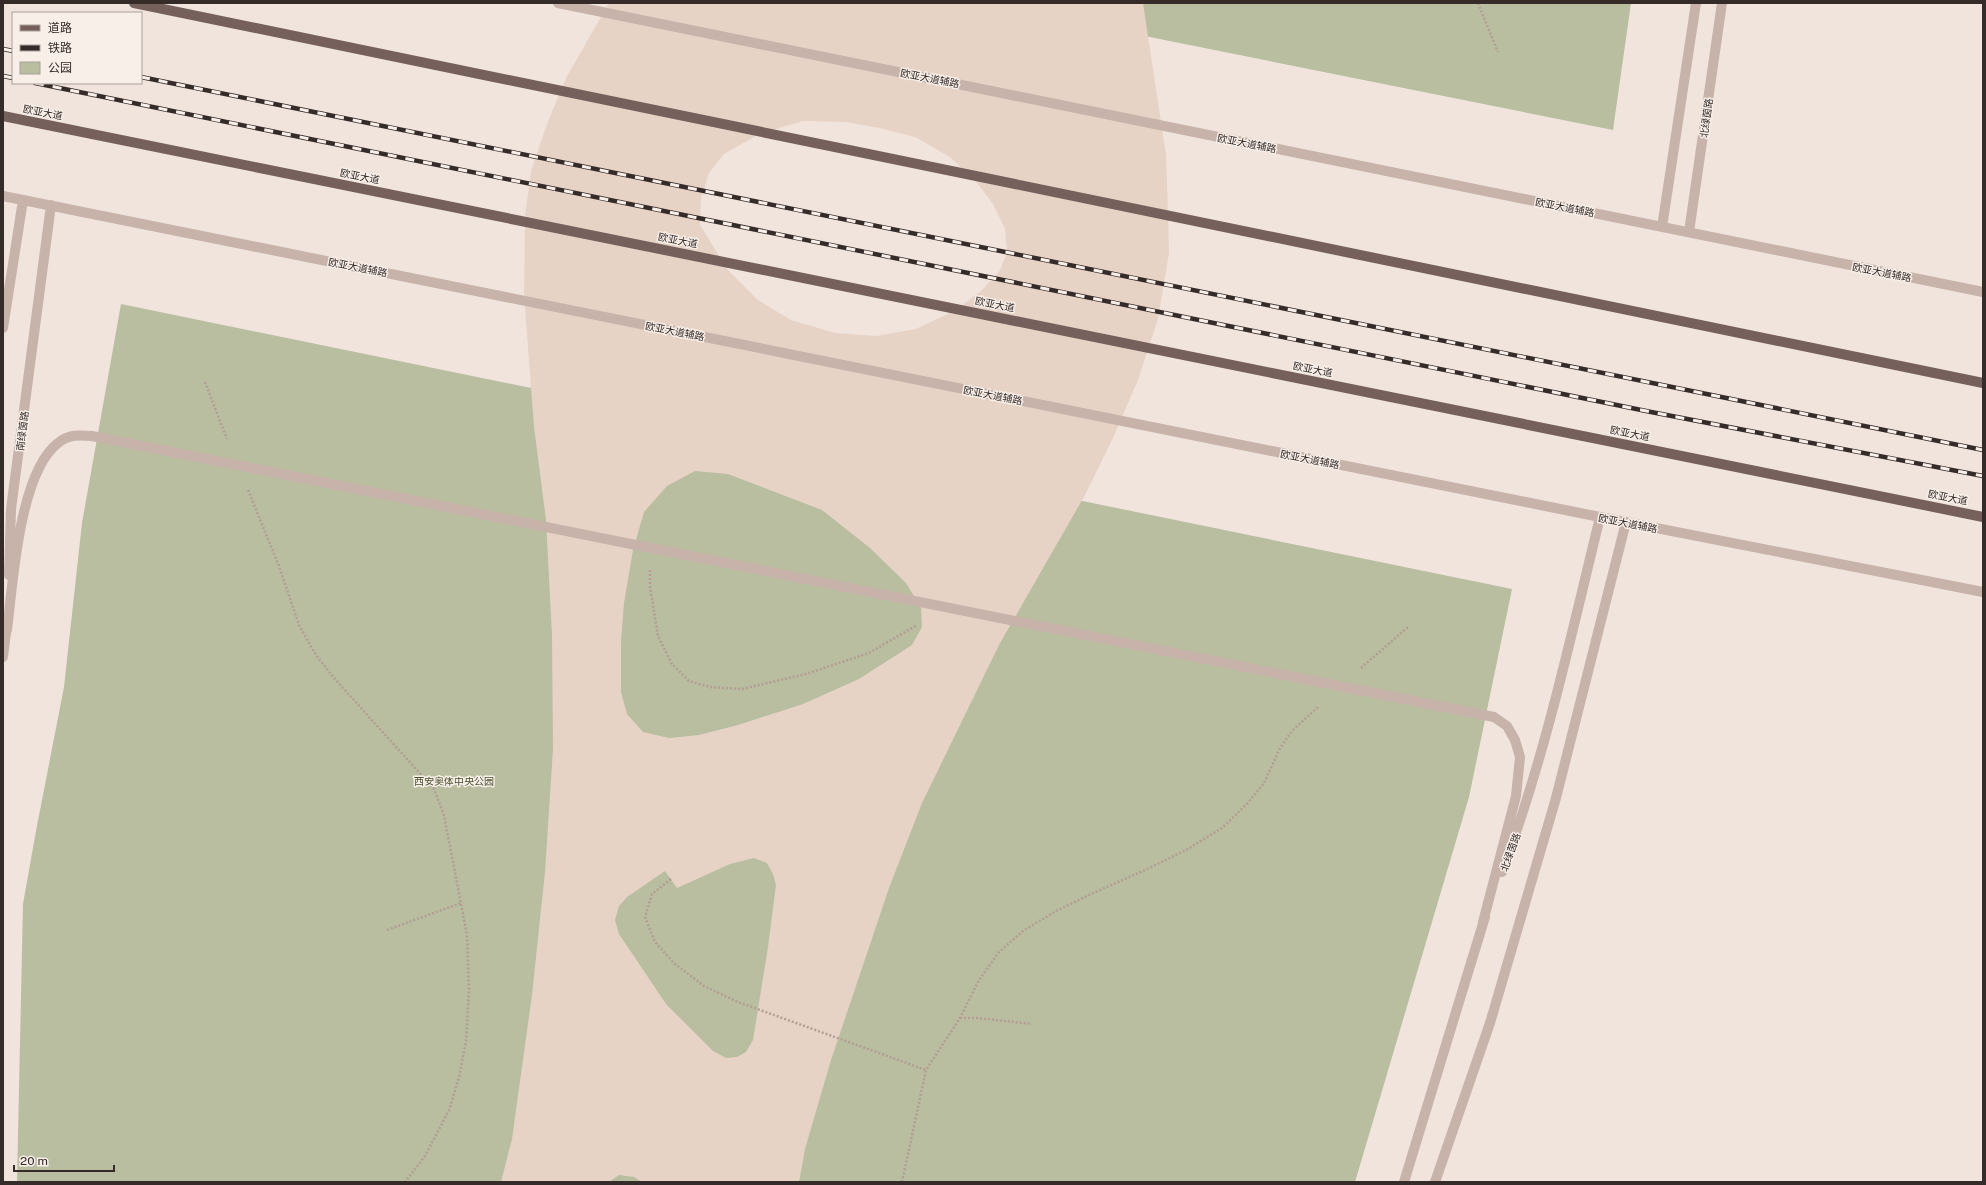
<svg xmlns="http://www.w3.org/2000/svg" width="1986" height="1185" viewBox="0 0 1986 1185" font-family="'Public Sans','Noto Sans SC',sans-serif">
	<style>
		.green { fill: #b8be9f }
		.plaza { fill: #e7d3c6; fill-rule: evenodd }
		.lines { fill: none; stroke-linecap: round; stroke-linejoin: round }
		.path { stroke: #b39d95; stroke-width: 2.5; stroke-dasharray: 2 2; stroke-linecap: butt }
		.minor { stroke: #c7b3aa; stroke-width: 10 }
		.major { stroke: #76605c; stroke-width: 10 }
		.rail-casing { stroke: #352b29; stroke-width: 4.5 }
		.rail { stroke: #f8efe9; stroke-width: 3; stroke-dasharray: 9; stroke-linecap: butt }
		.labels { text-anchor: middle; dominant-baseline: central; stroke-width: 3; stroke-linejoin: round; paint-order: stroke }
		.street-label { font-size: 10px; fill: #352b29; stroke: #f8efe9 }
		.park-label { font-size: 10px; fill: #4a512f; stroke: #f8efe9 }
	</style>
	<rect width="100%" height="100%" fill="#f0e4dd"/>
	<path class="green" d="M980,3h651l-18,127z
		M121,304l1391,285 -43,208 -114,385h-1338l6,-278 13,-73 28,-144 18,-164z"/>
	<path class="plaza" d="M609,3h534l23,152 2,56 1,42 -11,66 -20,61 -25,58 -28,57 -86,150 -77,158 -33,85 -58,172 -26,89 -6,33h-157l-8,-5 -15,-2 -10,7h-108l11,-43 20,-144 13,-123 8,-123 -1,-114 -6,-115 -12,-93 -10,-132 1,-79 6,-45 16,-47 19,-46zM803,121l43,1 33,6 36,9 35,20 24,22 19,25 12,25 2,24 -8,19 -17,18 -26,20 -40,19 -40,7 -41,-3 -44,-13 -33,-20 -30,-30 -28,-45 1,-26 8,-26 15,-19 35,-20zM695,471l33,3 94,36 48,38 36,35 15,25 1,19 -10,18 -53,34 -56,25 -65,21 -39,10 -30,3 -26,-6 -16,-18 -6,-22v-51l3,-38 9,-53 11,-38 23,-26zM754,858l13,5 6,11 3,11 -8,62 -15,93 -7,12 -9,5 -11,1 -13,-7 -47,-47 -47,-70 -4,-14 4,-14 8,-9 38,-26 12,17 53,-24z"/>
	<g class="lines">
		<path class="path" d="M1478,3l20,49
			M205,382l22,57
			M248,490l31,76 20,59 17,30 18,23 100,111 10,26 23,120 2,54 -3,52 -7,36 -10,33 -24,46 -20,26
			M650,570v17l8,49 14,28 17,17 21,6 32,2 64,-15 63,-21 48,-28
			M1361,668l47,-41
			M671,879l-19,15 -7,23 10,25 20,22 29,22 34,16 188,68
			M387,930l74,-27
			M960,1018h18l54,6
			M902,1182l24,-112 34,-52 19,-38 20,-28 24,-21 33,-20 35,-17 52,-23 43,-21 36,-22 25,-24 17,-21 16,-35 12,-17 27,-25"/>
		<path class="minor" d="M558,3l1425,289
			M3,196l1597,321 383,75
			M1662,227l34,-224
			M1689,232l33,-229
			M3,328l20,-128
			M9,575l2,-66 40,-304
			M7,630c6,-47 12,-157 51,-187 11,-9 22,-8 34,-7l1402,281 13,9 8,14 5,17 -4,39 -33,126
			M3,657l4,-32
			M1502,872c43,-115 69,-236 98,-355
			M1404,1182l81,-265
			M1435,1182l55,-159 66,-225 70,-276"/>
		<path class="major" d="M134,3l1849,380
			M3,116l1980,401"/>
		<defs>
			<path id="rail" d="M3,49l10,2
				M3,76l10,2
				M141,77l1842,373
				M35,83l1616,329 332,64"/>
		</defs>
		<use href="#rail" class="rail-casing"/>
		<use href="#rail" class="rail"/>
	</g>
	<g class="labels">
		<g class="street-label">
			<text transform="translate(930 78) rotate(11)">欧亚大道辅路</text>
			<text transform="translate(43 112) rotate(11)">欧亚大道</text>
			<text transform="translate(1706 118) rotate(-82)">北绿茵路</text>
			<text transform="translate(1247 143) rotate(11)">欧亚大道辅路</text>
			<text transform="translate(360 176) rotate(11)">欧亚大道</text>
			<text transform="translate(1565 207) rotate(11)">欧亚大道辅路</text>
			<text transform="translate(678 240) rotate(11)">欧亚大道</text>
			<text transform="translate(358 267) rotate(11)">欧亚大道辅路</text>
			<text transform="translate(1882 272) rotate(11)">欧亚大道辅路</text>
			<text transform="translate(995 304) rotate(11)">欧亚大道</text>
			<text transform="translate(675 331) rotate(11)">欧亚大道辅路</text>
			<text transform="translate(1313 369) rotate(11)">欧亚大道</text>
			<text transform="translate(993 395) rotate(11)">欧亚大道辅路</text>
			<text transform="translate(22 431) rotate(-83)">南绿茵路</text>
			<text transform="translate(1630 433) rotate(11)">欧亚大道</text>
			<text transform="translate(1310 459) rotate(11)">欧亚大道辅路</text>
			<text transform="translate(1948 497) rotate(11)">欧亚大道</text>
			<text transform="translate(1628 523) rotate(11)">欧亚大道辅路</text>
			<text transform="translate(1510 852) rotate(-70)">北绿茵路</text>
		</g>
		<g class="park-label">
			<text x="454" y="781">西安奥体中央公园</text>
		</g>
	</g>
	<rect width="1986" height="1185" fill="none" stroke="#352b29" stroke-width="8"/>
	<rect x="12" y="12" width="130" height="72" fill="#f8efe9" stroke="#aaa19c"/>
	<rect x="20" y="25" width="20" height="6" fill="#76605c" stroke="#aaa19c"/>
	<text x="48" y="32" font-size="12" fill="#352b29">道路</text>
	<rect x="20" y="45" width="20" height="6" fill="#352b29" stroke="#aaa19c"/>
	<text x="48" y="52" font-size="12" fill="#352b29">铁路</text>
	<rect x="20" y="62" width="20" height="12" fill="#b8be9f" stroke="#aaa19c"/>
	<text x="48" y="72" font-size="12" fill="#352b29">公园</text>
	<path d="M14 1165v6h100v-6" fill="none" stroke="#352b29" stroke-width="2"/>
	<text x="20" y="1165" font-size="12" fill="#352b29" stroke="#f8efe9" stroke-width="3" paint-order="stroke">20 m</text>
</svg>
